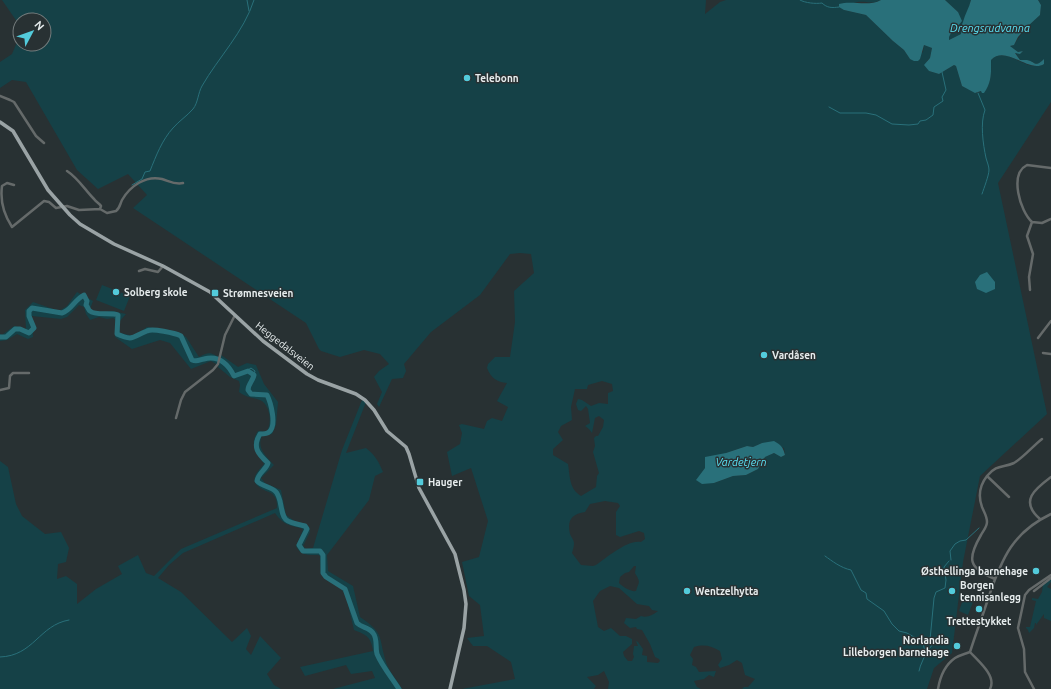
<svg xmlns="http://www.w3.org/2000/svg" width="1051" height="689" viewBox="0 0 1051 689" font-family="Ubuntu,sans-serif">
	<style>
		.green { fill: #154147; fill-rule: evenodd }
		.water { fill: #29707a }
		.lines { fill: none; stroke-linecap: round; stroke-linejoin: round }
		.stream { stroke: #29707a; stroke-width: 1 }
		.river { stroke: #29707a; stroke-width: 5 }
		.minor { stroke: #656a6a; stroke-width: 2.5 }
		.major { stroke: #9aa3a5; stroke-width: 3.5 }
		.poi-dot { fill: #53cbdb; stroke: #283133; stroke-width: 1.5 }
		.labels { text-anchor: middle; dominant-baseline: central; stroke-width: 3; stroke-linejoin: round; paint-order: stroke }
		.poi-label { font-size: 10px; font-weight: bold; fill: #e6eced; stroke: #283133; text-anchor: start }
		.street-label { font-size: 10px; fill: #e6eced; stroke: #283133 }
		.water-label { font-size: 11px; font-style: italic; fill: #5ae2f5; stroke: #283133 }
	</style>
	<rect width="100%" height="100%" fill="#283133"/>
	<path class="green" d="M2,0h704l-1,14 15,-12 6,-2h155c-10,5 -14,1 -23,2 -4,0 -10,5 -14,8l22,5 27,26 11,9 6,9 13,-7 1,-7 8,3 -2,10 -3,3 2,10 10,3 15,-9 2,1 6,20 15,7c16,-6 14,-19 14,-33 15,-16 36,14 53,4v-5c-8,9 -8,3 -17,1 -3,0 -5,0 -7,0l-5,-8 5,2 3,-3 -5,1 -8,-6 4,-1c8,-13 14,-19 26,-30l1,-10 -3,-5h13v102l-53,81 49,231 -67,62 -17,86 -11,91 -18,15 -7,21h-185l2,-2h4l7,-8 -10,-4 -3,-12 -5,-3 -8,5 -9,3 -2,-3 4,-6 -2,-8c-9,-5 -15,-7 -26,-4l-4,8 3,4 -1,6 4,2 3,5 17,-1 -2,6 -5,-2 -5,4 -10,2 3,6 4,2h-93l1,-7 -5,-11 -6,4 -11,2 9,9 -2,3h-132l53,-10 -4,-17 -24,-16h-14l-6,-8 17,-2 -4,-31 -11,-9 -7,-34 17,-5 9,-36 -17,-53 -19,8 -5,-24 13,-8 2,-11 -3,-8 3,-1 22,5 3,-8 5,-3 10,3 6,-14 -11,-6 10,-18c-10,-1 -16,-5 -20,-15l1,-4 7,-7h15l5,-35 -1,-31 20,-18 -3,-19 -11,-1 -10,1 -30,41 -49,37 -27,32 2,7 -3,7 -11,1 -13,28 -2,-3 5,-12 -8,-15 5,-6 10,-7 -9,-10 -16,-4 -24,7 -19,-6 -2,-2 -13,-26 -173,-115 14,-13 -19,-21 -30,15 -21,-19 -51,-88 -14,-2 -12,8v-26l12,-8 8,-19v9h24v-24h-24v6zM602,381l10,3 1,7 -5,2v11l-9,-1 -8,3 -9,-6 -4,-1 -2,5 2,6 3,1 5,-5 2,3 2,14 -5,3 4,3 3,4 3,-15 4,-2 5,4 -1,7 -5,9h-2l-2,2 1,8 -2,6 6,21 -2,3 -1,11 -15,9c-12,-7 -11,-20 -13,-32l-15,-9v-6l10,-9 -5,-8 3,-6 11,-6 -1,-13 4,-18h12l1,-4zM762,443l22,5 1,7 -4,2 -7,-4 -9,4 -7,12 -12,6 -13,1 -19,7 -17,-3 8,-12 21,-15 21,-7 6,1zM605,501l13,2 2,3 -4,6v23l4,2 19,-6 5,2 1,6 -4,3c-13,-3 -35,16 -45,23l-3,1 -12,-1 -9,-12c1,-3 2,-7 2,-10 0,-3 -3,-6 -4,-9 -3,-13 1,-20 15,-22l5,-8zM634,566h2l-1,7c6,10 4,8 1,18 -5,1 -13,-4 -17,-8l1,-6 5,-4 4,-1zM610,586l9,2 18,16 12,2 3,4 6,1c-5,4 -11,7 -17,5l-5,3 -10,-1 -2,5 6,5 6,-1 1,2 5,1 8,14 5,13 4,2 1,2 -2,2 -11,-1v-6l-5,-1 1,-6 -5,-7 -2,-1 2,5h-4l-1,8 1,3 -2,4h-4l-4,-5 -1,-4 9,-8v-5l-6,-3h-6l-9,-8 -7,3 -6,-4 -5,-26 7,-10z
		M945,0h26l-10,34 -12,6c-1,-7 4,-11 9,-13v-15z
		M102,285l28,11 -6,15 -28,-11z
		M77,292l16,9 -3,8 4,5 18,-3 14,3 -7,8 1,11 14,3 13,-9 31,5 8,5 13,20c10,-5 11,-5 21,1l-2,7 -7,-4 -20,8 -21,-26 -10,-3 -28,9 -17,-12 1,-17 -3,-2 -6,1 -8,-2 -9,3 -4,-6 -2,-7 -5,-2 -12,12 -6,2 -29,-3 1,21 -5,2 -11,-5 -10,6 -7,1v-7l2,1 12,-9 12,3 -1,-19 8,-8 26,9 8,-5z
		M221,355l17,12 9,-4 9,2 8,19 14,18 -2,23 -4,9 -10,2c-6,12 5,21 12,29l-13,13 4,5 16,7 5,25 10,7 10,2 3,3 1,5 -7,14 3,3 7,-1 29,-98 20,-50 4,2 -20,51 20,-5c9,7 13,14 17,24l-8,4 -6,24 -42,55 1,16 25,15 7,31c25,17 18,19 26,45 3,9 11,18 16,27h-69l42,-11 -3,-7 -21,3 -5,-9 -41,11 -5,-9 73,-16c-2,-14 -6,-16 -19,-21l-8,-34 -5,-8 -17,-10 -3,-4 -1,-18 -2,-1c-10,0 -17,1 -22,-9l7,-16 -2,-2c-14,-3 -18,-4 -26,-15l-92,40 -14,12 -11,13 23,14 51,50 15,-14 4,8 -5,13 5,6 9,-19 21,22 -14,16 7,11 7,4h-281v-228l8,6 8,37 6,12 23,18 16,-2 8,16 -3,14 -8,2 -1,15 9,-3 11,8v20l19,-15 26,-15 -4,-8 20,-11 8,18 8,3 27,-27 96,-41c0,-4 0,-9 -3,-12 -2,-3 -5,-4 -8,-5 -17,-8 -13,-15 -2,-27 -8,-13 -15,-19 -6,-33l8,1c7,-8 4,-28 -6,-32 -9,-3 -12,-2 -21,-8l1,-7 -1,-4 -9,-4 -12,-10z
		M1051,579v3l-4,5 4,2v32l-7,-3v-4l-8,11v-2h-1l-1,5 -5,5 -1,-3 -2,-2v-1h4l6,-26 -4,-1v-2l6,1 4,-7 1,-8z
		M965,594l10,3 -7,18 -9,-4z"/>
	<path class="water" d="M881,0h64l13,12 4,9c-4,6 -10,9 -13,16v3l12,-6c1,-4 0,-9 2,-12 2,-8 6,-14 8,-22h67l3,5 -1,10 -13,12 -9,10 -4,8 -4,1 8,6 5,-1 -3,3 -5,-1 5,7c2,0 4,0 7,0 9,2 8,8 17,-1v5c-15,10 -38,-20 -53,-4 0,14 1,21 -7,33h-2l-1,-2 -6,2 -13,-7 -6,-20 -2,-1 -15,9 -10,-3 -5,-6 6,-7 2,-10 -8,-3 -4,14 -2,2h-4l-4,-2 -6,-9 -11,-9 -27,-26 -22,-5 -5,-3v-3c13,-4 29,3 42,-4z
		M987,272l8,10v7l-9,4 -9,-4 -2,-7 5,-7z
		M774,441c7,4 9,6 11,14l-4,2 -7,-4 -9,4 -7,12 -12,6 -13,1 -19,7 -12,1 -6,-4 9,-12v-11l21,-4 21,-7 6,1 9,-4z"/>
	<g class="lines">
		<path class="stream" d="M247,0l2,11
			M800,0c5,3 16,4 22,3 5,5 10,5 17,4
			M978,93l7,17c-5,13 -2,34 1,48 1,4 3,8 3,12 0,5 -5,18 -7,24
			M829,107l11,6h26l10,2 16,9 17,1 9,-1 2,-3 6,-1 7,-5 1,-8 9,-6 -1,-4 4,-7 -4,-18
			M132,185l10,-6 3,-7 5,-1c6,-15 12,-31 23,-43 6,-7 14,-12 20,-19 5,-6 5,-16 9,-23 16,-28 42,-54 52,-86
			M245,372l6,-4 4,3 -1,4
			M825,556c7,5 16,12 26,14l10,20 5,3 1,6 17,12 8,13 7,7 8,2 14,8 2,2 2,9
			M951,560l-1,-9 5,-7 5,-3 6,-1 13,-12
			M929,649l4,-5 -3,-4 4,-42 2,-6 9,-4 1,-8 -2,-13 5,-6
			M0,657c34,-1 39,-32 69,-37
			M919,671c1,-7 6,-13 7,-20"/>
		<path class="river" d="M0,337h6l9,-8h5l9,4 5,-5 -5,-12v-5l3,-3 30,5c9,-2 13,-14 22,-18l3,6 -1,4c2,2 2,5 4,6 5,5 21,1 28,4l-1,19c17,8 16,2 30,-3 5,-3 28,2 34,5l11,24c5,2 7,0 12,-1 15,-4 24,5 30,17l14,-5 6,4c-1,6 -6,9 -6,15l3,4 16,1c4,8 10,31 2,37 -2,2 -6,2 -9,2 -8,13 -2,20 8,29 -2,7 -10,10 -11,18 5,6 14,5 19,11 2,2 3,6 4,9 4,21 3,20 25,25l2,3 -8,16 4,6h17l3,4v18l3,4 19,12 12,34c5,5 12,4 16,10 5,6 2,15 4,21 5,12 15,24 22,35"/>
		<path class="minor" d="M0,96l10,4 4,2 22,34 8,7
			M14,185l-7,-2 -5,3c-2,15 2,29 10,41l32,-26 5,1 7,6 11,-2 12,4 21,-1 1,-3c-2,-3 -5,-4 -7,-7 -9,-9 -16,-21 -27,-28
			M100,209l7,4 9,-2c4,-3 4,-7 6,-11 8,-14 24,-25 40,-21 7,2 13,6 21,4
			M1032,222c-12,-11 -23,-48 -5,-57l24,3
			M1032,222l10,1 9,-4
			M139,271l6,-2 13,3 5,-6
			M1030,290l-1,-13 4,-23 -6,-18 5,-14
			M1038,338l13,-17
			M1043,353l8,1
			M0,390l9,-2 1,-12 3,-3h16
			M176,418l5,-18 4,-8 28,-22 5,-6 7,-29 10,-20
			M987,476l22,21
			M1040,519c-21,-18 -5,-30 11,-42
			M995,579c-27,-11 -28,-20 -14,-44 2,-4 6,-8 6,-13 0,-6 -3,-10 -5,-15 -4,-11 -2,-22 5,-31 10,-12 16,-8 27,-13 9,-5 20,-18 28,-24
			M1034,591l17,-13
			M970,652c8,9 27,24 20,37
			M938,689c2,-12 7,-24 17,-31 5,-3 10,-4 15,-6 6,-19 13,-37 19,-56 13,-38 24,-64 62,-82
			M1034,689l-9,-17 -1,-23 -6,-21 7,-33 4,-5 22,-15"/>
		<path class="major" d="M0,122l13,9 35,59 22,25 10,9 34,20 49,22 47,26 53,49 44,33 11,6 38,14 9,6 9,10 13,21 19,16 3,7 10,34 36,66 9,36 2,14 -2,24 -14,61"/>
	</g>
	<g class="poi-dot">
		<circle cx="467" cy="78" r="4"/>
		<circle cx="116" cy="292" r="4"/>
		<rect x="211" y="289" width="8" height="8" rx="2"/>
		<circle cx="764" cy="355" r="4"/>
		<rect x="416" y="478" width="8" height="8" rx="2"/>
		<circle cx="1036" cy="571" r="4"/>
		<circle cx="687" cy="591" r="4"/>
		<circle cx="952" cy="591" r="4"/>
		<circle cx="979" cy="609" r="4"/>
		<circle cx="957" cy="646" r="4"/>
	</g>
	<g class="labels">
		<g class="poi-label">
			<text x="475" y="78">Telebonn</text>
			<text x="124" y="292">Solberg skole</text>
			<text x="223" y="293">Strømnesveien</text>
			<text x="772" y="355">Vardåsen</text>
			<text x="428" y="482">Hauger</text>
			<text x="1028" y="571" text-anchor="end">Østhellinga barnehage</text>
			<text x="960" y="585">Borgen<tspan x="960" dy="12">tennisanlegg</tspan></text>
			<text x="695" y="591">Wentzelhytta</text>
			<text x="979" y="621" text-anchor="middle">Trettestykket</text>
			<text x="949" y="640" text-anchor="end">Norlandia<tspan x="949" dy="12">Lilleborgen barnehage</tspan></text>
		</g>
		<g class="street-label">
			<text transform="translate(285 346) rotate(38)">Heggedalsveien</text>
		</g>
		<g class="water-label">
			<text x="990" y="28">Drengsrudvanna</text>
			<text x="741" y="462">Vardetjern</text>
		</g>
	</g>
	<g transform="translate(32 32) rotate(49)"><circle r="19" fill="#283133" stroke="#747c7d"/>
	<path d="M0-3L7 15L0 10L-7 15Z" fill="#53cbdb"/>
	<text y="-6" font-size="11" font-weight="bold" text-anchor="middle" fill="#e6eced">N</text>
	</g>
</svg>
